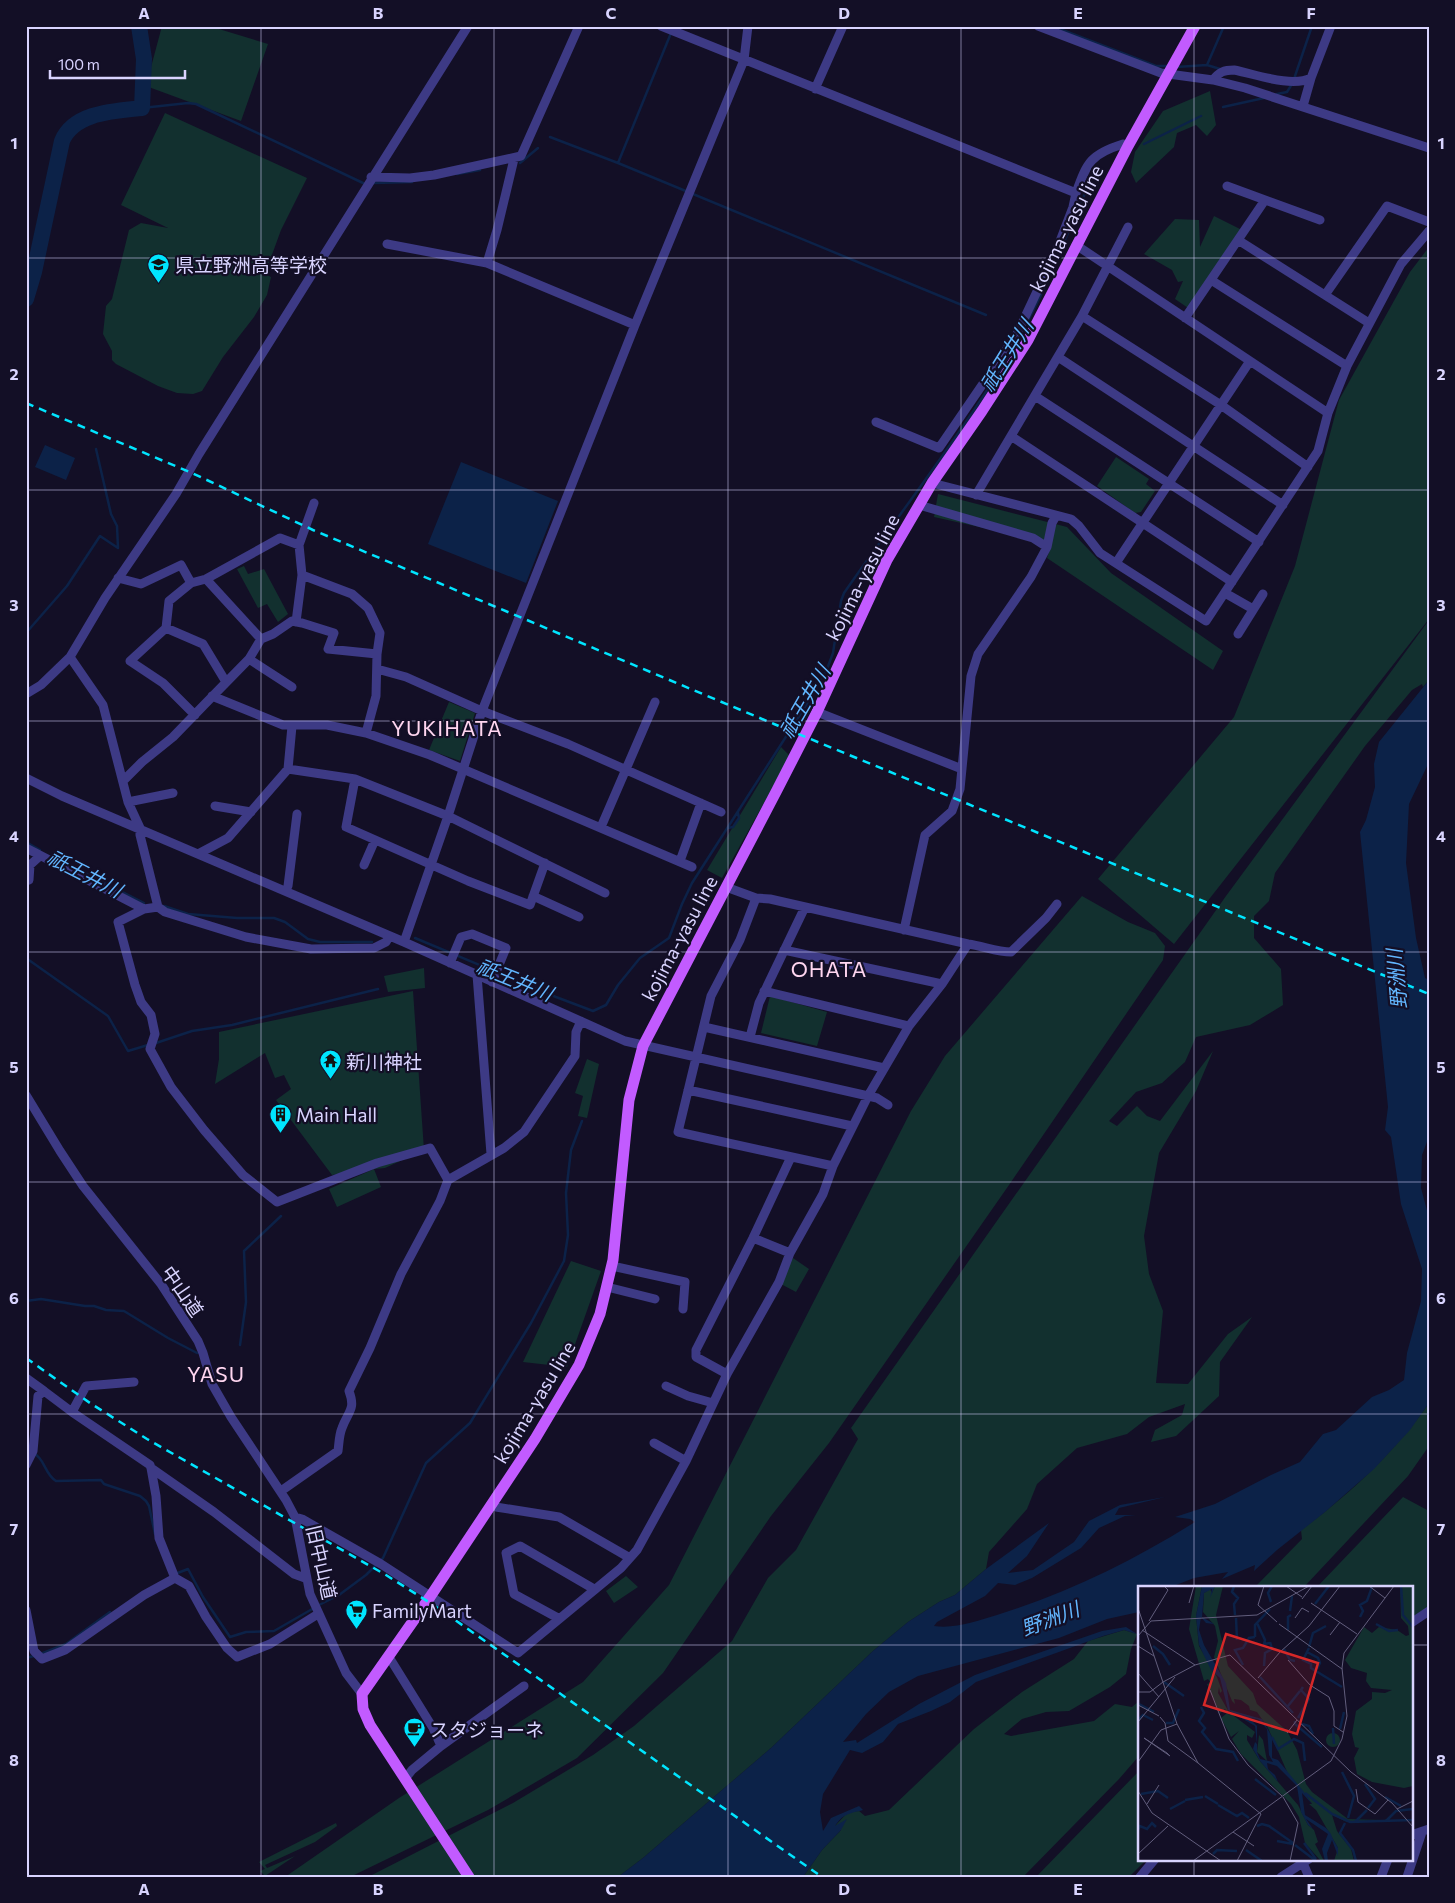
<svg xmlns="http://www.w3.org/2000/svg" width="1455" height="1903" viewBox="0 0 1455 1903" font-family="Commissioner,'Noto Sans JP',sans-serif">
	<style>
		.green { fill: #12302f }
		.water { fill: #0c2248 }
		.lines { fill: none; stroke-linecap: round; stroke-linejoin: round }
		.stream { stroke: #0c2248; stroke-width: 2.5 }
		.river { stroke: #0c2248; stroke-width: 16 }
		.minor { stroke: #3d3a85; stroke-width: 9 }
		.major { stroke: #c25bff; stroke-width: 11 }
		.rail { stroke: #00e5ff; stroke-width: 2.5; stroke-dasharray: 8 6; stroke-linecap: butt }
		.grid { fill: none; stroke: #d9d4ff; stroke-width: 1; stroke-opacity: 0.55 }
		.labels { text-anchor: middle; dominant-baseline: central; stroke-width: 4.5; stroke-linejoin: round; paint-order: stroke }
		.street-label { font-size: 19px; fill: #d9d4ff; stroke: #130f26 }
		.poi-label { font-size: 19px; fill: #d9d4ff; stroke: #130f26; text-anchor: start }
		.water-label { font-size: 20px; font-style: italic; fill: #62b6ff; stroke: #130f26 }
		.quarter-label { font-size: 21px; letter-spacing: 1px; fill: #ffd6f0; stroke: #130f26 }
		.inset-river { fill: none; stroke: #0c2248; stroke-width: 2.5 }
		.inset-road { fill: none; stroke: #625e7d; stroke-width: 1 }
		.view { fill: #d62828; fill-opacity: 0.15; stroke: #d62828; stroke-width: 2.5 }
		.inset-edge { fill: none; stroke: #d9d4ff; stroke-width: 2.5 }
		.neatline { fill: none; stroke: #d9d4ff; stroke-width: 2 }
		.grid-label { font-size: 16px; text-anchor: middle; font-weight: bold; fill: #d9d4ff }
	</style>
	<rect width="100%" height="100%" fill="#130f26"/>
	<path class="green" d="M162,26h47l59,18 -27,77 -95,-35z
		M1210,91l6,34 -9,11 -11,-11 -19,8 -3,14 -38,36 -5,-11 4,-20 28,-41z
		M165,113l142,65 -26,52 -16,44 6,3 -4,18 -13,22 -31,40 -21,34 -9,3 -16,-1 -19,-7 -42,-22 -4,-4v-9l-9,-17 3,-28 6,-7 17,-69 12,-7 27,5 -47,-23z
		M1214,216l28,14 -51,80 -16,-11 8,-18 -5,1 -6,-12 -28,-16 31,-35 24,1 1,27z
		M1429,247v372l-255,325 -76,-65 136,-162 61,-151 44,-166 71,-128z
		M1116,457l33,22 -3,5 9,7 -14,21 -6,1 -38,-27z
		M938,494l129,33 44,46 112,78 -10,19 -166,-112 5,-15 -118,-26z
		M244,566l4,8 16,-5 24,45 -10,8 -11,-18 -9,4 -21,-39z
		M1429,620v60l-6,7 -1,-3 -10,6 -47,56 -90,127 -6,28 -15,15v22l27,31 2,36 -33,20 -54,12 -11,25 -23,21 -26,9 -27,29 8,5 20,-20 10,10 13,5 53,-70 -17,40 -37,62 -15,83 5,38 14,37 -7,72 32,1 40,-50 24,-17 -32,45 -1,34 -43,40 -25,6 4,-12 27,-15 3,-11 -36,13 -22,17 -50,14 -40,36 -10,25 -38,43 -3,17 -31,26 -16,7 -31,20 -35,29 -102,97 -128,110 -25,19h-250l145,-74 80,-48 41,-29 98,-85 36,-63 28,-28 62,-111 -7,-11 375,-532z
		M449,702l26,11 -15,48 -31,-11z
		M781,747l9,9 -68,122 -15,-8z
		M1082,896l46,26 27,11 10,13 -2,14 -154,225 -180,258 -58,73 -108,157 -86,85 -89,52 -138,67h-65l114,-79 184,-116 86,-97 242,-474 34,-55z
		M424,968l1,20 -37,4 -4,-16z
		M413,991l11,159 -39,18 -11,1 7,18 -44,20 -8,-18 45,-20 -42,6 -56,-75 15,-11 -7,-14 -9,3 -10,-25 -50,31 4,-25v-27z
		M770,996l57,16 -10,34 -56,-13z
		M587,1059l12,5 -12,54 -9,-2 5,-20 -8,-3z
		M793,1258l16,11 -13,23 -17,-9z
		M571,1261l30,10 -34,96 -44,-5z
		M1429,1403v43l-21,30 -104,111h-49l47,-48 -1,-9c49,-36 93,-77 128,-127z
		M1403,1497l26,14v95l-18,12v-31h-94z
		M626,1576l12,11 -24,16 -8,-12z
		M1124,1630l13,4 -6,15 -5,25 -16,13 -41,24 -23,1 -24,7 -18,15 7,2 83,-15 21,-17 17,3 7,-6v55l-20,23 -96,98h-220l19,-27 19,-20 -3,-4 -4,1 14,-15 11,-1 6,5 24,-6 85,-81 48,-37 52,-33 14,-18z
		M1139,1771v88h8l-18,18h-93z
		M336,1823l1,3 -22,16 -50,23 2,3 28,-12 -30,20 -5,-5 5,-2 -6,-7z"/>
	<path class="water" d="M45,445l30,13 -9,22 -31,-13z
		M461,462l97,39 -32,82 -98,-39z
		M1429,680v82l-20,42 -3,59 10,75 9,40 4,2 -1,159 -6,16 -1,33 8,30v185l-19,27 -36,39 -49,43 -48,38 -23,21 1,-6 -33,14 6,-7 -34,6 -23,9h-32v25l-32,7 -48,19 -141,38 -29,16 -23,22 -23,28 13,-2 1,3 62,-39 56,-29 127,-44 24,-4 11,7 -13,-4 -21,6 -127,46 -26,20 -19,9 -33,13 -15,18 -21,11 -12,-3 -27,44 -3,18 3,19 8,-13 28,-12 4,4c-14,4 -19,3 -28,16l12,-7 -6,11 -19,20 -19,27h-185l25,-19 128,-110 102,-97 35,-29 31,-20 16,-7 31,-26 63,-46 -22,33 -19,17 25,-3 41,-28 15,-21 31,-16 45,-8 -46,11 -4,7h21l-11,1 -26,12 -18,20 -49,30 -17,7 -17,-2 -13,13 -48,26 -3,4c22,3 42,-5 63,-11 70,-22 136,-54 198,-93l-5,-3 -15,-2 40,-13 56,-29 29,-13 23,-28 13,-4 36,-33 17,-7 15,-10 3,-27 14,-52 1,-32 -21,-65 -10,-67 -6,-7 3,-23 -28,-275 6,-12 9,-33 -1,-23 5,-22z"/>
	<g class="lines">
		<path class="stream" d="M1052,26l104,40h12
			M1207,65l13,4
			M1176,67l31,-2 17,-39
			M1294,79l18,-53
			M1277,94l10,-2 5,-8
			M1223,107l41,-9
			M142,108l46,-5 8,1 167,79
			M550,137l68,26 53,-130
			M1144,144l57,-28
			M520,163l18,-15
			M618,163l368,152
			M457,174l23,-4
			M374,183l38,-1
			M1065,240l27,-63
			M26,633l41,-47 33,-50 18,12 -1,-22 -6,-12 -15,-65
			M728,828l5,-1 6,-9 -1,-5
			M26,842l14,8
			M56,858l88,45
			M164,906l24,8 49,4h37l11,4 23,17 12,3h52
			M415,938l141,59 37,14 13,-6 12,-20 22,-27 29,-20 13,-34 10,-21 115,-179 20,-35 6,-16 8,-52 3,-8c76,-110 165,-214 215,-339
			M26,958l82,58 20,35 20,-6
			M156,1043l36,-12 40,-6 146,-36
			M26,1301l15,-2 44,7h9l12,4 18,1 44,27 29,15
			M240,1345l6,-43 -2,-51 37,-35
			M26,1449c22,9 16,23 30,32l45,-1 3,4 36,12 6,5 3,5 6,28
			M175,1574l13,-5 15,28 27,40 16,-5 28,-1 40,-23
			M319,1605l20,-10 27,-20 17,-17 43,-95 44,-40 61,-100 33,-62 4,-26 -2,-42 5,-43 11,-29
			M43,1653l23,-9 44,-32
			M26,1658l8,-2"/>
		<path class="river" d="M26,299l8,-27 28,-131c12,-29 53,-30 80,-33l2,-49 -5,-33"/>
		<path class="minor" d="M661,26l415,167c11,-31 15,-39 47,-49l5,2
			M1038,26l123,47 52,7 32,8 184,60
			M1213,80c6,-8 11,-10 21,-10 21,4 58,18 77,8l20,-52
			M815,89l28,-63
			M1303,106l8,-28
			M514,159l-17,71 -10,33 148,62
			M371,177l39,1 24,-3 87,-19 58,-130
			M1227,186l93,34
			M1238,240l131,83
			M387,244l100,19
			M1076,245l252,168
			M1211,280l136,86
			M1325,295l62,-89 42,16
			M1082,316l139,89 87,62
			M1185,318l80,-118
			M1058,357l225,148
			M1035,396l224,146
			M876,422l63,26 78,-114 40,-85 16,-42 3,-14
			M1011,436l221,146
			M932,483l139,36 8,7 21,27 106,68 112,-170 10,-38 19,-47 54,-102 28,-33
			M976,495l106,-179 46,-89
			M919,505l114,33 14,9
			M299,545l3,30 50,19 16,14 12,25 -3,21 -1,42 -10,37
			M1116,563l134,-202
			M118,578l23,6 40,-19 10,18
			M206,579l55,60
			M1225,593l28,16
			M296,622l6,-47
			M166,628l37,16 23,38
			M1238,634l25,-40
			M70,657l33,48 25,97 12,26v7l18,72 7,5 81,25 65,12 63,-1 12,-6 3,-5
			M249,659l43,28
			M377,669l29,8 76,34 86,33 153,68
			M26,694l15,-9 29,-28 35,-59 71,-104 23,-40 269,-428
			M212,696l71,29h44l39,8 64,22 262,112
			M817,712l145,57
			M195,715l-32,-32 -33,-22 36,-33 3,-27 22,-18 15,-4 74,-41 19,7 15,-42
			M288,769l67,10 93,37 157,77
			M26,778l36,18 342,146 221,99 252,57 11,7
			M355,779l-9,48 122,54 62,24 15,-42
			M123,781l19,-19 31,-25 31,-32 45,-46 12,-20 12,-5 19,-13 10,2 32,10 -6,16 49,5
			M128,802l45,-9
			M215,806l36,6
			M601,827l54,-125
			M26,848l118,61 14,-2
			M198,854l30,-16 60,-69 4,-43
			M680,861l21,-58
			M364,865l11,-25
			M26,881l3,-1 1,-15 10,-9
			M288,886l9,-72
			M726,887l30,11 14,1 198,45c15,2 29,8 43,8l35,-34 11,-14
			M533,896l46,21
			M756,898l-16,42 -29,56 -33,136 155,34
			M144,909l-26,13 17,63 6,17 10,13 4,19 -5,15 21,38 33,43 39,45 34,27 100,-39 53,-15 18,32
			M904,930l21,-95 27,-24 8,-22 11,-113 7,-22 53,-77 16,-30 5,-24 4,-7
			M404,942l44,-126 34,-105 153,-386 109,-265 4,-34
			M784,950l158,34
			M450,963l11,-26 11,-3 34,14 -14,34
			M477,975l14,179
			M764,991l145,35
			M704,1027l180,41
			M750,1037l9,-34 46,-96
			M688,1090l164,36
			M26,1095l34,56 23,35 78,98 37,57 5,12 9,31 19,33 55,83 9,17 15,77 36,79 16,21
			M753,1238l37,15
			M612,1266l73,16 -2,27
			M607,1287l48,12
			M727,1374l-31,-17v-7l57,-112 38,-81
			M26,1378l18,13
			M666,1386l22,10 25,7
			M72,1412l14,-26 48,-4
			M654,1443l32,18
			M26,1465l7,-14 5,-55 6,-5 28,21 78,53 1,3 63,44 80,62 11,4
			M151,1468l5,28 3,42 16,40 14,8 17,31 21,31 10,9 33,-13 48,-30
			M281,1491l57,-40c1,-7 1,-16 4,-23 6,-17 14,-18 7,-37l21,-43 31,-74 39,-73 8,-21 56,-32 20,-16 51,-76 1,-24 5,-11
			M491,1504l5,3 63,10 71,41
			M295,1517l7,2 79,45 137,89 103,-85 16,-18 49,-89 41,-87 52,-92 11,-29 33,-59 10,-28 35,-70 41,-70 33,-42 26,-40
			M26,1610l8,41 8,8 23,-9 79,-55 31,-17
			M558,1618l-44,-24 -8,-41 14,-7 74,43
			M1411,1623l18,-12
			M389,1657l44,71 8,18
			M405,1779l7,-9 29,-24 83,-60
			M1411,1835l18,-6
			M1303,1863l6,14
			M1140,1877l15,-18
			M1281,1877l28,-18
			M1381,1877l7,-18
			M1407,1877l15,-45"/>
		<path class="major" d="M469,1877l-99,-152 -7,-16 -1,-15 68,-97 105,-158 44,-74 21,-51 13,-54 16,-160 14,-54 134,-256 40,-78 70,-152 45,-77 50,-72 46,-71 100,-194 67,-120"/>
		<path class="rail" d="M26,403l166,70 121,57 461,194 655,270
			M26,1358l64,45 57,36 239,136 49,31 387,271"/>
	</g>
	<path class="grid" d="M261,26v1851M494,26v1851M728,26v1851M961,26v1851M1194,26v1561M26,258h1403M26,490h1403M26,721h1403M26,952h1403M26,1182h1403M26,1414h1403M26,1645h1113M1411,1645h18M1194,1859v18"/>
	<defs>
		<symbol id="school-pin" viewBox="-11 -11 22 30"><path d="M0 17L-7.5 6A9.5 9.5 0 1 1 7.5 6Z" fill="#00e5ff" stroke="#130f26"/><path d="M0-5L7-2L0 1L-7-2ZM-4 1L0 2.5L4 1V4Q0 6-4 4Z" fill="#111"/></symbol>
		<symbol id="temple-pin" viewBox="-11 -11 22 30"><path d="M0 17L-7.5 6A9.5 9.5 0 1 1 7.5 6Z" fill="#00e5ff" stroke="#130f26"/><path d="M0-6L5-2H3V0L6.5 2.5H4V6H1.5V3h-3V6H-4V2.5H-6.5L-3 0V-2H-5Z" fill="#111"/></symbol>
		<symbol id="building-pin" viewBox="-11 -11 22 30"><path d="M0 17L-7.5 6A9.5 9.5 0 1 1 7.5 6Z" fill="#00e5ff" stroke="#130f26"/><path d="M-4-6H4V6H1V3H-1V6H-4ZM-2.5-4.3h1.7v1.8h-1.7ZM.8-4.3h1.7v1.8H.8ZM-2.5-1h1.7V.8h-1.7ZM.8-1h1.7V.8H.8Z" fill="#111"/></symbol>
		<symbol id="supermarket-pin" viewBox="-11 -11 22 30"><path d="M0 17L-7.5 6A9.5 9.5 0 1 1 7.5 6Z" fill="#00e5ff" stroke="#130f26"/><path d="M-6-5.5h2.5l.6 2H6L4.5 2H-2.5L-4.4-4H-6ZM-1.5 3.2a1.3 1.3 0 1 0 .1 0ZM3 3.2a1.3 1.3 0 1 0 .1 0Z" fill="#111"/></symbol>
		<symbol id="cafe-pin" viewBox="-11 -11 22 30"><path d="M0 17L-7.5 6A9.5 9.5 0 1 1 7.5 6Z" fill="#00e5ff" stroke="#130f26"/><path d="M-5.5-4.5H6V0H3Q3 3.5 0 3.5H-2.5Q-5.5 3.5-5.5 0ZM3-3.2v2h1.7v-2ZM-6 4.5H4V6H-6Z" fill="#111"/></symbol>
	</defs>
	<g fill-rule="evenodd">
		<use href="#school-pin" x="146" y="252" width="25" height="34"/>
		<use href="#temple-pin" x="318" y="1048" width="25" height="34"/>
		<use href="#building-pin" x="268" y="1102" width="25" height="34"/>
		<use href="#supermarket-pin" x="344" y="1598" width="25" height="34"/>
		<use href="#cafe-pin" x="402" y="1716" width="25" height="34"/>
	</g>
	<g class="labels">
		<g class="street-label">
			<text transform="translate(1066 228) rotate(-63)">kojima-yasu line</text>
			<text transform="translate(862 577) rotate(-63)">kojima-yasu line</text>
			<text transform="translate(679 938) rotate(-62)">kojima-yasu line</text>
			<text transform="translate(183 1291) rotate(55)">中山道</text>
			<text transform="translate(534 1402) rotate(-59)">kojima-yasu line</text>
			<text transform="translate(322 1562) rotate(77)">旧中山道</text>
		</g>
		<g class="poi-label">
			<text x="175" y="264">県立野洲高等学校</text>
			<text x="346" y="1061">新川神社</text>
			<text x="296" y="1114">Main Hall</text>
			<text x="372" y="1610">FamilyMart</text>
			<text x="430" y="1729">スタジョーネ</text>
		</g>
		<g class="water-label">
			<text transform="translate(1006 355) rotate(-58)">祇王井川</text>
			<text transform="translate(804 701) rotate(-60)">祇王井川</text>
			<text transform="translate(85 873) rotate(27)">祇王井川</text>
			<text transform="translate(515 979) rotate(22)">祇王井川</text>
			<text transform="translate(1396 979) rotate(-95)">野洲川</text>
			<text transform="translate(1050 1618) rotate(-21)">野洲川</text>
		</g>
		<g class="quarter-label">
			<text x="447" y="727">YUKIHATA</text>
			<text x="829" y="968">OHATA</text>
			<text x="216" y="1373">YASU</text>
		</g>
	</g>
	<g transform="translate(1138 1586)">
		<rect width="275" height="275" fill="#130f26"/>
		<path d="M58,0h6l-6,30 3,30 18,31 5,14 -2,2 -1,-6 -1,6 11,19 26,20 -3,6 -5,-3v5l13,21 38,44 10,20 6,5 4,12 -3,2 9,17 -4,-1 -15,-17 -6,-26 -8,-13 -50,-50 -9,-15 7,-8 -8,6 -10,-19 6,-5 4,3 -6,-7 -5,4 -13,-29 4,-1 -3,-4 -4,2 -15,-52zM77,0h8l-7,29 12,51 25,27 4,11 30,27 10,19 9,34 6,8 36,27 34,1 -35,2 -15,-7 5,16 14,18 3,12h-20l4,-13 -4,-7 -18,-31 -7,-6h3l-5,-7 -19,-23 -20,-46 -11,-16 -7,-2 -2,-8 1,4 -8,-6 -7,-1 1,5 -3,-3 -18,-44 4,-16 -3,-15 -12,-14 1,-19 6,-4 2,4zM262,0h13v200l-9,2 -32,-6 -15,-8 -3,-16 5,-10 -4,-1 -3,-13 4,-23 16,-12v-7l13,1 7,-3 -21,-2 -5,-7 1,-8 -16,-5 -6,-8 19,-33 8,6 7,-6 18,3 9,6 3,-1 -1,-9 -7,-8zM188 154a7 7 0 1 1 14 0a7 7 0 1 1-14 0ZM121,149l4,5 4,21 -10,-9z" fill="#12302f"/>
		<path d="M64,0h13l-5,12 2,-9 -8,4 -2,24 12,7 -8,-1 -5,-6 -2,13 5,15 22,38 4,27 32,9 10,18v21l6,2 26,32 8,12 -10,-11 3,22 21,13 5,6 1,3 2,4 4,7v8l-6,-16 -5,13 1,8h-3l-3,-12 6,-15 -22,-15 7,10 -5,-4 -7,-13 -4,-26 -20,-20 -10,-3 1,6 7,6 3,7 -18,-21 -7,-12 2,-7 2,2 -2,-18 -27,-16 -8,-32 -9,-8 -12,-25 -3,-29zM111,132l9,1 9,10 2,26 4,7 -13,-3 -3,-7v-26z" fill="#0c2248" fill-rule="evenodd"/>
		<path class="inset-river" d="M96,0l-2,6 6,6 -4,6 1,11M263,0l2,29 10,12M133,16l-3,-9 4,-7M177,18l14,-18M152,25l2,-15M222,31l3,-6 -3,-6 7,-4 5,-14M98,32l1,22M119,37l8,17 -1,4 6,-1M238,38l13,7 9,-1M150,44v-13l3,-2M117,51v-12l15,-16M15,60l10,8 7,11M171,61l4,-14 13,-7M171,62l-6,12 8,4v4l31,19M146,63l6,11 5,1M169,66l11,6 2,5 -3,6M105,79l-8,-15 8,-2 6,-10 6,-1M126,80l1,-13 7,-4 -2,-7M122,91l33,36M26,96l20,14M1,118l15,8M150,120l12,-15M63,121l3,6 -5,8 6,7 -3,4 14,17 17,3 5,9M160,132l11,-19 -8,-9 2,-3M0,134l5,-5 10,5M157,135v3l27,23M28,137h7l6,-14M164,138l7,2 4,8M195,142l1,16M202,143l4,-17M134,151l6,12 16,-10 9,4 2,18M204,186l12,24 -6,22M117,193l21,16M227,198l10,15 -7,9M167,207l27,21 18,8 63,-2M3,208l17,-3 10,7M67,210l13,8M247,211l16,9M47,214l18,-3M80,219l19,11 5,-3 7,5M32,223l15,-8M248,235l10,-10 17,-2M217,236l12,-12M207,237l-5,10 13,17 3,11M119,240l5,-2 7,2 24,17M0,244l2,-4 7,3 5,-6 4,4M139,255l16,3M166,257l12,16M157,259l21,16M108,264l16,11M75,268l4,-4 20,1"/>
		<path class="inset-road" d="M126,0l-6,19 19,17M148,0l16,11M231,0l16,12M164,13l10,-13M51,17l5,-17M173,17l46,31M0,22l39,116 21,39 63,51 -24,47M157,32l7,-10 7,4M11,35l19,-31 -4,-4M141,38l63,45M4,44l53,35 35,-10 121,117 41,31 21,24M192,49l10,-13M0,50l13,-15 106,-6 52,-29M0,60l16,10M150,74l22,25 19,12 5,14v15l9,6M0,87l21,24M120,92l22,-26 29,-26 31,-40M25,96l32,-17M72,104l19,49 19,26 34,31M0,106h12l13,-10M0,119l21,11M22,131l5,6 3,18 30,22M0,136l37,-45M149,147l10,-13M6,152l23,15 3,3zM0,176l23,-32 16,-6M218,203l2,13 17,12 13,-14M0,205l14,22 69,48M145,211l15,26 -8,38M9,218l12,-19M259,223l16,-8M95,246l21,14M0,268l30,-28M55,275l138,-100 11,-22 5,-23 -5,-48 2,-15 50,-67"/>
		<path class="view" d="M88,48l92,29 -21,71 -93,-29z"/>
		<rect width="275" height="275" class="inset-edge"/>
	</g>
	<rect width="1455" height="1903" fill="none" stroke="#130f26" stroke-width="55"/>
	<path d="M50 70v8h135v-8" fill="none" stroke="#d9d4ff" stroke-width="2.5"/>
	<text x="58" y="70" font-size="15" fill="#d9d4ff" stroke="#130f26" stroke-width="4" paint-order="stroke">100 m</text>
	<rect x="28" y="28" width="1400" height="1848" class="neatline"/>
	<g class="grid-label">
		<text x="144" y="19">A</text>
		<text x="378" y="19">B</text>
		<text x="611" y="19">C</text>
		<text x="844" y="19">D</text>
		<text x="1078" y="19">E</text>
		<text x="1311" y="19">F</text>
		<text x="14" y="149">1</text>
		<text x="1441" y="149">1</text>
		<text x="14" y="380">2</text>
		<text x="1441" y="380">2</text>
		<text x="14" y="611">3</text>
		<text x="1441" y="611">3</text>
		<text x="14" y="842">4</text>
		<text x="1441" y="842">4</text>
		<text x="14" y="1073">5</text>
		<text x="1441" y="1073">5</text>
		<text x="14" y="1304">6</text>
		<text x="1441" y="1304">6</text>
		<text x="14" y="1535">7</text>
		<text x="1441" y="1535">7</text>
		<text x="14" y="1766">8</text>
		<text x="1441" y="1766">8</text>
		<text x="144" y="1895">A</text>
		<text x="378" y="1895">B</text>
		<text x="611" y="1895">C</text>
		<text x="844" y="1895">D</text>
		<text x="1078" y="1895">E</text>
		<text x="1311" y="1895">F</text>
	</g>
</svg>
